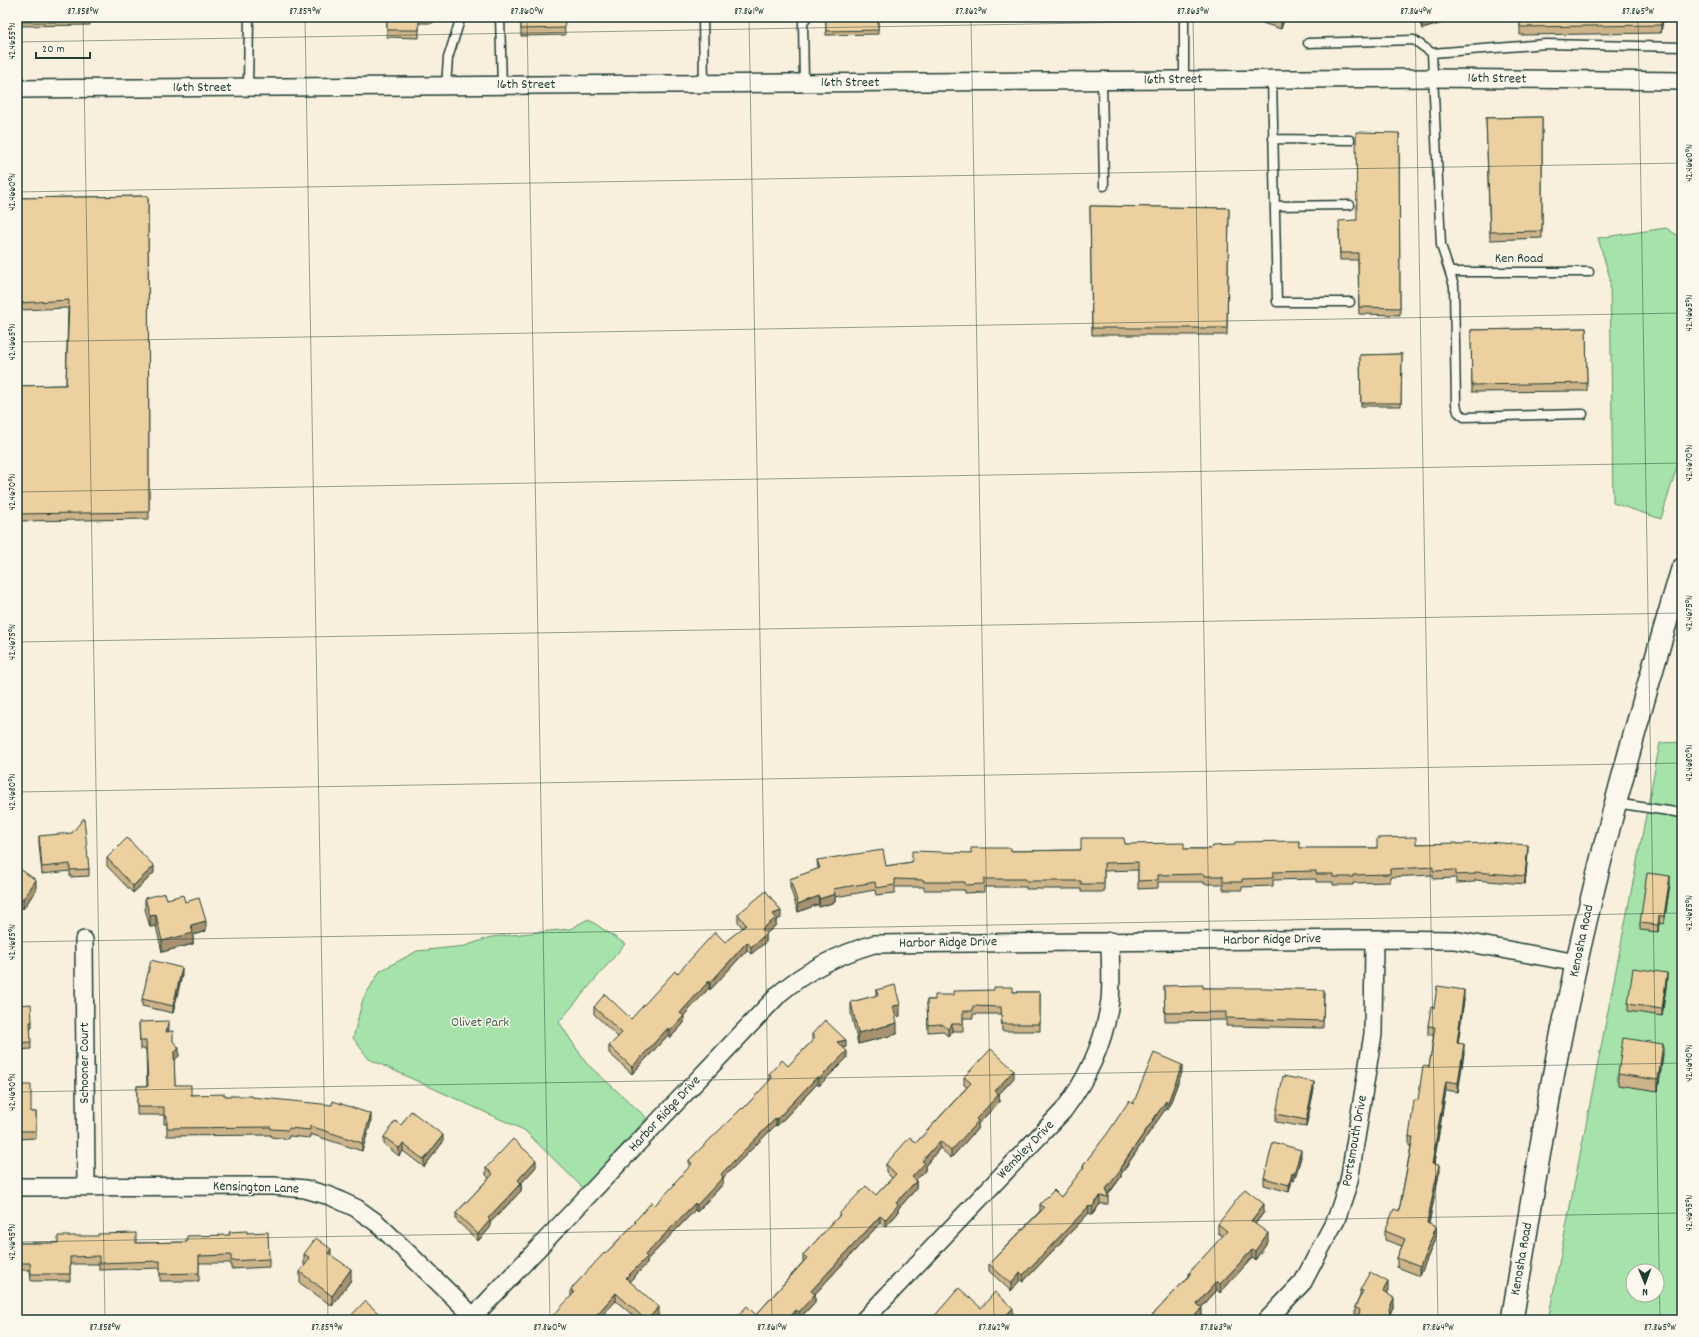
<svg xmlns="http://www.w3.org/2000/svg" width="1699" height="1337" viewBox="0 0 1699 1337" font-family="Dekko,sans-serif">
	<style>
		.green { fill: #a5e3aa; stroke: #62906f; fill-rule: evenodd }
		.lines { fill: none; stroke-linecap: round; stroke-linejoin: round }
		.service-casing { stroke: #1f3d34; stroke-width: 11 }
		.minor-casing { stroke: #1f3d34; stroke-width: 20 }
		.tertiary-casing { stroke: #1f3d34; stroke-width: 24 }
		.service { stroke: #fbf7ec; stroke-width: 8 }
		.minor { stroke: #fbf7ec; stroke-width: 17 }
		.tertiary { stroke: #fbf7ec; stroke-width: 21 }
		.wall { fill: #ccb38a; stroke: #1f3d34 }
		.shaded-wall { fill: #a69270; stroke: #1f3d34 }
		.building { fill: #edd0a0; stroke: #1f3d34 }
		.ticks { fill: none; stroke: #1f3d34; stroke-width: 1; stroke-opacity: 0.45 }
		.labels { text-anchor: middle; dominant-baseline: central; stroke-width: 3; stroke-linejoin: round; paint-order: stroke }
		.street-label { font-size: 14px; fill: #1f3d34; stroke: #fbf7ec }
		.park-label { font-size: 14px; fill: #3a5e4c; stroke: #fbf7ec }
		.neatline { fill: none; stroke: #1f3d34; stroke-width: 1.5 }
		.ticks-label { font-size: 10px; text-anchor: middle; fill: #1f3d34 }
	</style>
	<rect width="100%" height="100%" fill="#f8efdd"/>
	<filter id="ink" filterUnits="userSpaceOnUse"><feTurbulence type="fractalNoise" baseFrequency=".025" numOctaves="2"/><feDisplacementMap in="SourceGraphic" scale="8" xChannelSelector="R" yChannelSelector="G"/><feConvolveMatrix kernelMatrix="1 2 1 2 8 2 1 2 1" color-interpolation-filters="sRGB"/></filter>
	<g filter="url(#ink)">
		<path class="green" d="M1666,228l16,10v212l-21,69 -48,-16 -3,-225 -12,-40z
			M1682,742v578h-134l112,-577zM1633,1271h24v24h-24z
			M588,919l37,25 -66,78 27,41 61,55 -64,70 -59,-58 -155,-71 -16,-21 10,-39 17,-28 37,-20 48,-5 26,-9 79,-8z"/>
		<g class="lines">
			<defs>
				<path id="service" d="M500,17l2,69
					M703,17l1,67
					M1308,43l106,-3 18,13 9,192 13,41 2,118 2,8 6,5 119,-3
					M1432,53l114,-9 136,3
					M1272,79l5,223h73
					M1184,80v-63
					M1102,81l2,105
					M804,83l-1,-61 4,-5
					M446,86l2,-28 13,-41
					M248,88l1,-71
					M1273,139l77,1
					M1275,206l75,-1
					M1450,272h139
					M1615,803l67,10"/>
				<path id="minor" d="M17,89l1416,-11 249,3
					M84,940l2,247
					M17,1187l257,-1 31,3 25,7 26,12 21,15 96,93
					M470,1320l310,-327c27,-23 60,-39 94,-49l500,-5 80,1 123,23
					M864,1320l199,-209c25,-33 42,-69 47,-111 2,-19 0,-40 0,-59
					M1267,1320l36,-38 34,-65 12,-36 24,-147 1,-95"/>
				<path id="tertiary" d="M1512,1320c15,-88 28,-176 45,-264 32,-165 77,-326 125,-487"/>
			</defs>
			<use href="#service" class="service-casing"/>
			<use href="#minor" class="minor-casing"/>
			<use href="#tertiary" class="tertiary-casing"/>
			<use href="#service" class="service"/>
			<use href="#minor" class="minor"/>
			<use href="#tertiary" class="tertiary"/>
		</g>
		<path class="wall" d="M17,17h73v8l-73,1z
			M387,17h46v6h-14v15l-32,-1z
			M521,17h43l1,18 -44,1z
			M826,17h52v17l-52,1z
			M1244,17h41l-4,12z
			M1418,17h45l-41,12z
			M1520,17h158v2h-15l-2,14 -141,2z
			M1542,117v121l-52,2 -4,-122z
			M1399,133l1,182 -41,-1 -1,-54h-18l-1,-31 18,-9z
			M148,196l1,323 -132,2v-135l49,-1 2,-77 -49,2 -2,-112z
			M1090,206l139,2 -2,127h-135z
			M1586,328l1,63 -115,1 -1,-62z
			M1402,354l-1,52h-40l-1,-51z
			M39,836l50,33v7l-19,1v-6l-28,3 -3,-31z
			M1125,844l59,5 193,-1 39,-4h41l71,9 -3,31 -50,-4v2l-19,1v-5l-23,1v-4l-43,2v5l-37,1v2h-20v-3h-17v-3l-43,1v6l-31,1v3h-19v-6h-19v-2h-46v6l-20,1v-19l-34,1v21h-23v-3h-55v-2h-42v5l-19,1v-3h-41v-3h-29v6l-19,2 -1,-5 -40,7v5l-16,5v-3l-21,8 -8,-25v-8l28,-10 -1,-9 69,6 85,-13 40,-2 70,-1z
			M107,858l47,15 -21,20 -26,-27z
			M17,867l19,23 -13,19 -6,-5z
			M1670,883l-6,41 -5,-1 -1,9 -18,-2v-7z
			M145,898l22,1 18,3 21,29 -13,4v9l-31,8 -6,-26 -6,1 -5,-18z
			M738,914l43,4 -5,2v5l-10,9v8l-15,12 -4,-4 -37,40 -1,-2 -26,28 1,7 -14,15 -2,-3 -36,39 -23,-21v-7l9,-9 -24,-23v-7l37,12 46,-45 48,-32 18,-14 -5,-6z
			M17,936l4,19v7h-4z
			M182,975l-9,38 -31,-7v-7z
			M1667,980l-5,36 -34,-5v-7z
			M1164,986l39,2 121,2 -1,38 -97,-2v-6l-61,1z
			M876,990l24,26 -5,1 2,17 -39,10 -7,-31v-11l25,-6z
			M1013,992h27v39h-38l-1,-17h-28v4h-10v13h-11l-4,5 -6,-5 -14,1 -1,-32h8l18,-5z
			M1464,999l-6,44 6,10 -6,39 -12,-2 -12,74 5,10 -10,50 7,12 -16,40 -23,-9v-9l5,-12 -17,-6v-9l14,-20 12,-65h-2v-9l9,-37 11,-33 5,-32h-6v-9l6,-18z
			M17,1005l15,17v6h-2l1,21 -14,1z
			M139,1022l30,7 -1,2 11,25 -5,5 1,24 16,10 61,2 119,25 -9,29 -52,-17v4l-21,-2 -1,3 -17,-2v-2l-104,1v-12h-3v-9h-27v-29h10l-1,-37h-6z
			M812,1034l34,13h-3l4,11 -28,28 -2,-2 -40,42 -1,-1 -53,53v6l-26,28 -2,-2 -48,50v4l-17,17 29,33 -5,6h-16l-22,-19 -45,-4v-8l64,-66v-2l20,-16 19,-19v-3l15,-15v-8l54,-51 26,-27v-8l19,-8 24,-25z
			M1663,1055l-5,36 -40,-6v-11z
			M1182,1072l-14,37 -2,-1 -45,66v3l-13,18v9h-8l-8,11 -3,-2 -66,69 -3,-2 -9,11 -22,-20v-7l51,-53v-7l21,-7 22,-28v-4l50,-61z
			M964,1077l50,1 -15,16v8l-21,22v4l-27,30 -11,-10 -15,18v5l-9,9v9l-18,20v4l-13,14 -5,-4 -65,71v8l-16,17 -3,-2 -2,3h-60l22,-5 47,-53v-7l36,-39v-2l37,-19 16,-17 -6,-6v-8l30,-21 51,-56 -3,-2z
			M17,1085l14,27h5v26l-19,1z
			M1314,1089l-8,38 -30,-5v-8z
			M401,1125l42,17 -19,25 -21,-16 -4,5 -15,-12v-7z
			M1301,1157l-7,24 -2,-1 -3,12 -25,-7v-7z
			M536,1167l-15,16v8l-31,32v5l-12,13 -22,-21v-7l33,-35 -3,-3v-7z
			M1264,1212l-9,12 13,18 -13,18 -3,-2 -32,35 -3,-3 -16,18 1,9 -3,3h-51l41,-44v-3l34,-37 -5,-3v-9z
			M247,1233l22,26v8l-38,2v-6h-32v18h-39v-13l-61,2v-6h-29v17h-39l-1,-11h-13v-27h119l51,-1 42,-7z
			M304,1254l27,1 20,25 -19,26 -32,-23v-11l5,-6 -1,-1z
			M1360,1290h28l-2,3 8,12 -4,9v6h-33l1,-4 -3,-2v-7l5,-11z"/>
		<path class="shaded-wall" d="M1282,17h3l-4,12v-8z
			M1438,17h25l-41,12v-8z
			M1662,17h1v2l-2,14v-8z
			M1528,845v8l-3,31v-8z
			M154,866v7l-21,20v-7z
			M1670,876v7l-6,41v-8z
			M36,880v10l-13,19v-10z
			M835,894v8l-16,5v-8z
			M819,896v8l-21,8v-8z
			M781,911v7l-5,2v5l-14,12v-8l11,-15z
			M156,915v11l-6,1v-11z
			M1659,916v7l-1,9v-7z
			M206,921v10l-13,4v9l-31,8v-11l29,-16z
			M766,934v8l-15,12v-7z
			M747,942v8l-37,40v-7z
			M182,968v7l-9,38v-7z
			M1667,973v7l-5,36v-7z
			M709,981v7l-29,32v-7z
			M1464,990v9l-7,53v-9z
			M900,1005v11l-7,1v-11z
			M684,1016v7l-14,15v-7z
			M169,1021v8l-3,11v-8z
			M897,1023v11l-39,10v-11z
			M952,1024v7l-4,5v-7z
			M668,1028v7l-36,39v-7z
			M846,1040v7l-9,2v-7z
			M1464,1044v9l-6,39v-9z
			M1663,1044v11l-5,36v-11z
			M179,1048v8l-5,5v-8z
			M847,1051v7l-28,28v-7z
			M1182,1065v7l-14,37v-7z
			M1014,1070v8l-15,16v8l-21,22v4l-27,30v-7l25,-32 19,-28z
			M817,1077v7l-40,42v-7z
			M1446,1081v9l-14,83v-9z
			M1314,1082v7l-8,38v-7z
			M1166,1101v7l-45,66v3l-15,19v-7z
			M371,1114v8l-9,29v-8z
			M776,1118v7l-53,53v6l-26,28v-7l24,-31z
			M443,1135v7l-19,25v-7z
			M940,1141v7l-15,18v5l-13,13v-7l10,-16z
			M403,1144v7l-4,5v-8z
			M1301,1150v7l-7,24v-7z
			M536,1160v7l-18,20v-7z
			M1439,1165v9l-12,58v-9z
			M1292,1173v7l-3,12v-7z
			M916,1181v8l-18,20v4l-13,14v-7l11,-17z
			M521,1183v8l-31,32v5l-12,13v-7l10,-16z
			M1100,1196v8l-8,11v-8z
			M695,1203v7l-48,50v4l-21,21v-7l19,-23z
			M1264,1204v8l-13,18v-9z
			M1089,1206v7l-66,69v-7z
			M880,1216v7l-65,71v8l-16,17v-7l12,-21z
			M1436,1227v9l-16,40v-9z
			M1268,1233v9l-13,18v-9z
			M331,1249v11l-3,-7z
			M1252,1250v8l-32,35v-9z
			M351,1269v11l-19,26v-10z
			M1020,1272v8l-9,11v-7z
			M1217,1281v9l-20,22v-8z
			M1388,1282v8l-5,9v-8z
			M616,1293v8l-18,19h-6z
			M1394,1298v7l-5,11v-7z
			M659,1307v7l-5,6h-7z
			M1013,1308v9l-3,3h-8z
			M1202,1308v9l-3,3h-8z
			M796,1310v7l-2,3h-6v-1z
			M782,1314v6h-6z"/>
		<path class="building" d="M17,17h73v5h-73z
			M387,17h32v13h-32z
			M521,17h43l1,11 -44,1z
			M826,17h52v13l-52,1z
			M1267,17h15l-1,4z
			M1421,17h17l-16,4z
			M1520,17h142l-1,8 -141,2z
			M1542,117v114l-52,1 -4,-114z
			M1356,132l43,1 1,175 -41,-1 -1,-54h-18l-1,-32 18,-1z
			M148,196l1,316 -132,2v-128l49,-1 3,-85 -50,3 -2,-105z
			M1090,206l139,2 -2,120h-135z
			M1586,328l1,55 -115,2 -1,-55z
			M1402,354l-1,49h-40l-1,-48z
			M84,818l5,51 -19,1v-6l-28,3 -3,-31 33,-3z
			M1416,837v7l41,-1v1l31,-1v-1l40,3 -3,31 -50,-4v2l-19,1v-5l-23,1v-4l-43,2v5l-37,1v2h-20v-3h-17v-3l-43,1v6l-31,1v3h-19v-6h-19v-2l-46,1v5l-20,1v-19l-34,1v21h-23v-3h-55v-2h-42v5l-19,1v-3h-41v-2l-29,-1v6l-19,3 -1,-6 -42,7 2,5 -16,5v-3l-21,8 -8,-25 30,-11 -3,-8 66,-10 3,16 26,-4v-11l59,2v-5h40v3l70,-1v-12h43l1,6 59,-1v6h26l3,-3 22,-1v-3l64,-1 1,7h77v-10z
			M127,838l27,28 -21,20 -26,-28z
			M17,867l19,13 -13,19 -6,-5z
			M1647,873l23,3 -6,40h-5l-1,9 -18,-2z
			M766,891l15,20 -8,3 3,4 -14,11 4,5 -15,13 -4,-5 -37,41 -1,-2 -29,32 4,3 -14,15 -2,-3 -36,39 -23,-21 13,-13 -28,-26 11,-13 26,25 44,-48 2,3 38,-42 10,10 21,-17 -8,-11z
			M165,893l2,6 16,-4 2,7 14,-4 7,23 -15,4 2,8 -31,8 -6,-26 -6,1 -5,-18z
			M17,936h3l1,19h-4z
			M151,960l31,8 -9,38 -31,-7z
			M1633,968l34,5 -5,36 -34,-5z
			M895,985l5,20 -7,1 4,17 -39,10 -7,-31 27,-7 -2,-5z
			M1203,985v3h62l59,2 -1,31 -97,-3v-6l-61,1 -1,-27z
			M1437,986l27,4 -7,53 7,1 -6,39 -12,-2 -14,83 7,1 -12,58 9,4 -16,40 -23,-9 8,-19 -20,-8 9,-22 5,2 14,-74h-4l5,-37h4l5,-34 6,1 6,-40 -7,-1 3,-19 3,1z
			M994,987h19v5h27v32h-38l-1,-17 -28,-1v5h-10v13h-11l-4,5 -6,-5 -14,1 -1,-25h8v-5h18v-4l41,-1z
			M31,1004l1,18h-2l1,20 -14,1v-38z
			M825,1020l21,20 -9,2 10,9 -28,28 -2,-2 -40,42 -1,-1 -55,56 2,3 -26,28 -2,-2 -50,52 2,2 -21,21 33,29 -12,13h-1l-30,-27 -24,27h-43l25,-27 -3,-4 33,-36 1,1 31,-32 -1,-1 17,-19 3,3 20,-21 -1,-1 18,-19 -3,-4 53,-52 1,1 29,-31 -3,-4 13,-14 6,6 27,-28 -3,-4z
			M169,1021l-3,11 7,-1v10l6,7 -5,5 1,32h16v10l34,-1v2h27v1l80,8 1,-4 38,13 -9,29 -52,-17v4l-21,-2 -1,2 -17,-1v-2l-104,1v-12h-3v-9h-27v-21h11l-2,-45h-6l-1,-19z
			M1623,1038l40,6 -5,36 -40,-6z
			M991,1049l23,21 -19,21 4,3 -23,25 2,2 -27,30 -11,-10 -18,20 3,2 -13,14 4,4 -20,22 2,2 -13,15 -5,-4 -69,75 4,3 -16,18 -3,-2 -8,9 -6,-5 -6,6h-42l13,-14 9,9 51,-57 -4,-3 37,-40 -1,-1 27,-28 10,9 20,-21 -10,-10 24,-27 6,6 55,-60 -7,-6z
			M1154,1053l28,12 -14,37 -2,-1 -46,67 1,2 -15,19 2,8 -8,-1 -8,11 -3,-1 -66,69 -3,-3 -9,12 -22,-20 55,-56 -4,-4 14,-14 7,7 23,-30 -1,-2 24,-31 22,-33 4,3z
			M1283,1076l31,6 -8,38 -30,-6z
			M17,1085h14v27h5v19h-19z
			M411,1111l32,24 -19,25 -21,-16 -4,4 -15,-11 11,-16 6,4z
			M513,1139l23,21 -18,20 3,3 -33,35 2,2 -12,14 -22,-21 37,-39 -7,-6z
			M1273,1142l28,8 -7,24 -2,-1 -3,12 -25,-7z
			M1245,1189l19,15 -13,17 17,12 -13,18 -3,-1 -32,34 -3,-3 -20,23 5,4 -11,12h-43l43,-46 -2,-1 38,-42 -9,-7z
			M247,1231v2l21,-1 1,27 -38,2v-6l-32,1v17l-39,1v-13l-61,2v-7l-29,1v17h-39l-1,-11h-13v-20h41v-7h40v-2l38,-1v10l51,-1v-6l43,-1 -1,-3z
			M316,1238l15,11 -3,4 23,16 -19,27 -32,-24 10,-14 -6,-4z
			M1370,1272l18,10 -5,9 11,7 -5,11 1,6 -7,1 -2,4h-24l3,-10 -5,-3 8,-16 -3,-1z
			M959,1288l22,20 14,-16 18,16 -11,12h-71z
			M365,1301l21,19h-39z
			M541,1315l5,5h-10z"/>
	</g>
	<path class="ticks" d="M83,17l22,1303M305,17l23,1303M527,17l23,1303M749,17l23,1303M971,17l23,1303M1193,17l23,1303M1415,17l23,1303M1638,17l22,1303M17,42l1408,-25M17,192l1665,-29M17,342l1665,-29M17,492l1665,-29M17,642l1665,-29M17,792l1665,-29M17,942l1665,-29M17,1092l1665,-29M17,1242l1665,-29"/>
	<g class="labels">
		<g class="street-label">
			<text transform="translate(1497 79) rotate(1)">16th Street</text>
			<text transform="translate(1173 80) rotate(-1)">16th Street</text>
			<text x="850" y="83">16th Street</text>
			<text x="526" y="85">16th Street</text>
			<text x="202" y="88">16th Street</text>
			<text x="1519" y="259">Ken Road</text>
			<text transform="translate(1272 940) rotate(-1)">Harbor Ridge Drive</text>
			<text transform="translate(1582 941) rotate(-78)">Kenosha Road</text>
			<text transform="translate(948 943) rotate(-1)">Harbor Ridge Drive</text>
			<text transform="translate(85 1063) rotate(-90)">Schooner Court</text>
			<text transform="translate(665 1114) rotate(-47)">Harbor Ridge Drive</text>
			<text transform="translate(1355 1141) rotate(-80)">Portsmouth Drive</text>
			<text transform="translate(1026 1150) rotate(-46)">Wembley Drive</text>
			<text transform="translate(256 1188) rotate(2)">Kensington Lane</text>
			<text transform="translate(1522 1259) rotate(-80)">Kenosha Road</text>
		</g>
		<g class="park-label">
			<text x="480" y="1023">Olivet Park</text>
		</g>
	</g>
	<rect width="1699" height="1337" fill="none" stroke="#fbf7ec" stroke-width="44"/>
	<g transform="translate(1645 1283) rotate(179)"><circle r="19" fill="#fbf7ec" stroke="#a3ada2"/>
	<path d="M0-3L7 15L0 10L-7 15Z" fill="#1f3d34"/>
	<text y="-6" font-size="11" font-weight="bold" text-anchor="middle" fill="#1f3d34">N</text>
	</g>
	<path d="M36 52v6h54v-6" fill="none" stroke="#1f3d34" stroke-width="2"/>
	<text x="42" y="52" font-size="12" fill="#1f3d34" stroke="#fbf7ec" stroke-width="3" paint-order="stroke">20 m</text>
	<rect x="22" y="22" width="1655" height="1293" class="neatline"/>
	<g class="ticks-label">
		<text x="83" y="14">87.858°W</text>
		<text x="305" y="14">87.859°W</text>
		<text x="527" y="14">87.860°W</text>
		<text x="749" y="14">87.861°W</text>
		<text x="971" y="14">87.862°W</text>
		<text x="1193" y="14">87.863°W</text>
		<text x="1416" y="14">87.864°W</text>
		<text x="1638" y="14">87.865°W</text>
		<text transform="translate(11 41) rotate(-90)" y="4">42.4655°N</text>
		<text transform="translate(1688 163) rotate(-90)" y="4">42.4660°N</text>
		<text transform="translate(11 192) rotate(-90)" y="4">42.4660°N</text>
		<text transform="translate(1688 313) rotate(-90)" y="4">42.4665°N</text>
		<text transform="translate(11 342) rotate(-90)" y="4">42.4665°N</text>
		<text transform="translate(1688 463) rotate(-90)" y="4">42.4670°N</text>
		<text transform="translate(11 492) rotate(-90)" y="4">42.4670°N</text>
		<text transform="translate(1688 613) rotate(-90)" y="4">42.4675°N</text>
		<text transform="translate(11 642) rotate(-90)" y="4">42.4675°N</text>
		<text transform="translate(1688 763) rotate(-90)" y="4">42.4680°N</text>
		<text transform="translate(11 792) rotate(-90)" y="4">42.4680°N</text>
		<text transform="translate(1688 913) rotate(-90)" y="4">42.4685°N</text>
		<text transform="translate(11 942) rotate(-90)" y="4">42.4685°N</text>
		<text transform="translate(1688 1063) rotate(-90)" y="4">42.4690°N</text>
		<text transform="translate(11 1092) rotate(-90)" y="4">42.4690°N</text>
		<text transform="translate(1688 1213) rotate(-90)" y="4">42.4695°N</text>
		<text transform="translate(11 1242) rotate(-90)" y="4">42.4695°N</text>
		<text x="105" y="1330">87.858°W</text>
		<text x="327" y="1330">87.859°W</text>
		<text x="550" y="1330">87.860°W</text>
		<text x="772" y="1330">87.861°W</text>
		<text x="994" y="1330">87.862°W</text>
		<text x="1216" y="1330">87.863°W</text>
		<text x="1438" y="1330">87.864°W</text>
		<text x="1660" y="1330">87.865°W</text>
	</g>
</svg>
